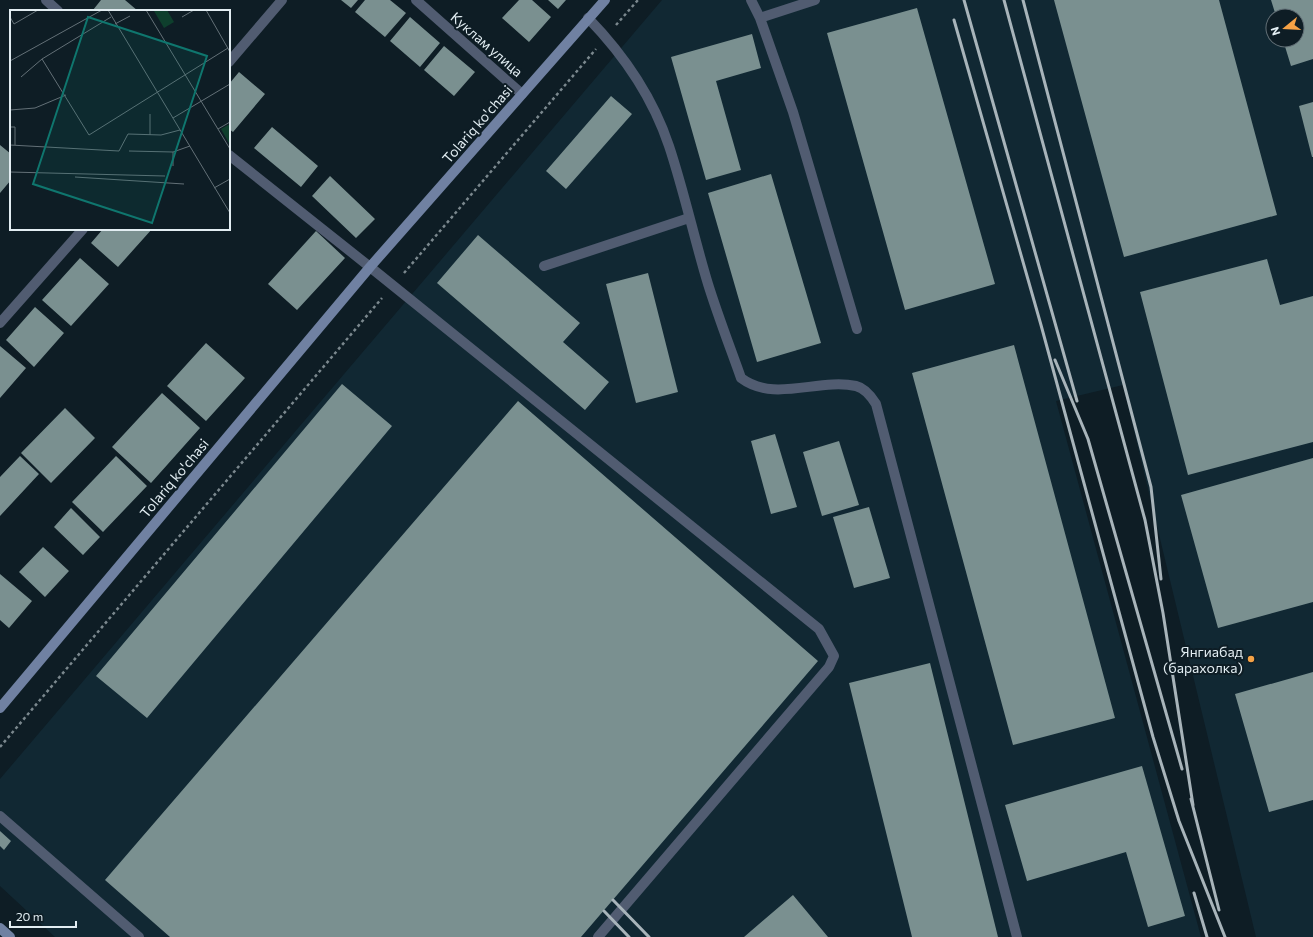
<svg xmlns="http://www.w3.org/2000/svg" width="1313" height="937" viewBox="0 0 1313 937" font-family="Commissioner,sans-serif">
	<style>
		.built { fill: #112833; fill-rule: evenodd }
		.building { fill: #7a9090 }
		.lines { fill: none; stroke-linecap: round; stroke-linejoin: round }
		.path { stroke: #7b888e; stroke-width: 2.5; stroke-dasharray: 3 3; stroke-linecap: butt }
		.lane { stroke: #515c71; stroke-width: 10 }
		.street { stroke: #515c71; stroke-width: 10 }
		.secondary { stroke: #7081a2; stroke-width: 10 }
		.rail { stroke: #a8b4ba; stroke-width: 3 }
		.poi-dot { fill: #f5a246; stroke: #0e1d25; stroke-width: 1.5 }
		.labels { text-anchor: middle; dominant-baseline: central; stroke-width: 4; stroke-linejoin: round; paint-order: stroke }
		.street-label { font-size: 14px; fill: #e2edf2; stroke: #0e1d25 }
		.poi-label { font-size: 14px; fill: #e2edf2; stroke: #0e1d25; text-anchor: end }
		.inset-road { fill: none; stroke: #637077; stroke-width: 1 }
		.view { fill: #0f766e; fill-opacity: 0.15; stroke: #0f766e; stroke-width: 2 }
		.inset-edge { fill: none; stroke: #e2edf2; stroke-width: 2 }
	</style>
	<rect width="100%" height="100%" fill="#0e1d25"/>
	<path class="built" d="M662,0h651v937h-57l-133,-552 -67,16 145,536h-1146l-55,-51v-107zM1273,16h24v24h-24z"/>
	<path class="building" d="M101,0h24l13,11h-43l-2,-1z
		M341,0h17l-7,8z
		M365,0h25l16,13 -21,24 -30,-25z
		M519,0h13l19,17 -22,25 -27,-24z
		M548,0h18l-8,9z
		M1054,0h165l58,215 -153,42z
		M1271,0h42v59l-22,7 -8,-26h14v-24h-21z
		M917,8l78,276 -90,26 -78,-277z
		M410,17l30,26 -20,24 -30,-26z
		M752,34l9,34 -45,13 25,89 -35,10 -35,-123z
		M444,46l31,26 -21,24 -30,-26z
		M239,72l26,22 -32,38 -4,-3v-45z
		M611,96l21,18 -66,75 -20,-18z
		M1313,102v55h-1l-13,-51z
		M272,127l46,39 -17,21 -47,-39z
		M0,145l11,9v26l-11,13z
		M771,174l50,169 -64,19 -49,-169z
		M330,176l45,43 -19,19 -44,-42z
		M103,229h49l-34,38 -27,-24z
		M316,231l29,27 -48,52 -29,-26z
		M478,235l102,88 -17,19 46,40 -24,28 -148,-127z
		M80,258l29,26 -38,42 -29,-26z
		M1267,259l13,46 33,-9v146l-125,33 -48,-183z
		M648,273l30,119 -42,11 -30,-119z
		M35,307l29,26 -30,34 -28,-27z
		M206,343l39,35 -39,43 -39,-35z
		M1014,345l101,373 -102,27 -101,-372z
		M0,346l26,22 -26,30z
		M342,384l50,42 -245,292 -51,-42z
		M162,393l38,35 -49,55 -39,-36z
		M518,401l300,260 -237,276h-411l-65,-57z
		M65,408l30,30 -44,45 -30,-30z
		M775,434l22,73 -26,7 -20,-73z
		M839,441l20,64 -37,11 -19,-64z
		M20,456l19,18 -39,42v-39z
		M116,456l31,30 -44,46 -31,-30z
		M1313,458v144l-95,26 -37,-133z
		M869,507l21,71 -36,10 -21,-71z
		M71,508l29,29 -17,18 -29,-28z
		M43,547l26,24 -24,26 -26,-25z
		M0,574l32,27 -23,27 -9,-8z
		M930,663l68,274h-86l-63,-254z
		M1313,672v128l-44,12 -34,-118z
		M1142,766l43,150 -37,11 -22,-75 -99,29 -22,-76z
		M0,831l11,10 -7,9 -4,-4z
		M793,895l35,42h-84z"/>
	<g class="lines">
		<path class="path" d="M616,25l22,-25
			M404,273l192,-224
			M0,747l382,-449"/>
		<path class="lane" d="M751,0l9,18 33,94 64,217
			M588,18c35,36 65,80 81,128 15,45 25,92 39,138 10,32 22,63 33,94 33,25 77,0 115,8 9,2 15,10 20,18l141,533
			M760,18l55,-18
			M544,266l145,-48
			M370,267l449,362 15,27 -5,11 -231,270
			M0,816l139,121"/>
		<path class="street" d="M46,0l12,11
			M416,0l106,94
			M229,62l53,-62
			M229,155l141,112
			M0,323l83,-94"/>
		<path class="secondary" d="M0,708l370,-441 235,-267
			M0,928l10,9"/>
		<path class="rail" d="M964,0l113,401
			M1004,0l141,520 18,93 30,192
			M1023,0l128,487 10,92
			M954,20l87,305 112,412 26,84 46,116
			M1055,360l33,79 94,330
			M1191,799l28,111
			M1194,893l13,44
			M613,900l36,37
			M604,911l25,26"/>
	</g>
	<circle class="poi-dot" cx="1251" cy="659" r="4"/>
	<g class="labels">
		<g class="street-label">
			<text transform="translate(487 44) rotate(41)">Куклам улица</text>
			<text transform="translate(477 124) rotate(-49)">Tolariq ko'chasi</text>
			<text transform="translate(174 478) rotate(-50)">Tolariq ko'chasi</text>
		</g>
		<g class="poi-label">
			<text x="1243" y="651">Янгиабад<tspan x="1243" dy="16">(барахолка)</tspan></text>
		</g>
	</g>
	<g transform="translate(10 10)">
		<rect width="220" height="220" fill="#0e1d25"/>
		<path d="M157,0l7,12 -10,6 -10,-17zM220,114v18l-1,1 -8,-14z" fill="#0e3f2d"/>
		<path class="inset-road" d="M98,0l122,203M136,0l84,139M196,0l24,42M0,7l4,7 24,-14M172,7l12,-7M105,14l15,-8M32,49l47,76 139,-87M0,51l92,-51M11,67l21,-18 69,-42M0,100l25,-2 31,-13M140,104v21M163,108l57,-34M0,117h5v18M208,119l12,-7M0,135l109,6 9,-17 33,1 19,-5M119,141l44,1 17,-6M163,142v14M0,162l155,4M65,167l109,7M204,178l16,-9"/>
		<path class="view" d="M78,7l119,39 -55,167 -119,-39z"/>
		<rect width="220" height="220" class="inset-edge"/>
	</g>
	<g transform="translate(1285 28) rotate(252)"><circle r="19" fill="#0e1d25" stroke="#637077"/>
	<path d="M0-3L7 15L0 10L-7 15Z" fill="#f5a246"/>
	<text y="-6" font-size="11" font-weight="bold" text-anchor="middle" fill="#e2edf2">N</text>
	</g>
	<path d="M10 921v6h66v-6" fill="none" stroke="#e2edf2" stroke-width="2"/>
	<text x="16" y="921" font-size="12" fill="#e2edf2" stroke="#0e1d25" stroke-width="3" paint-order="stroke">20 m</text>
</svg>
